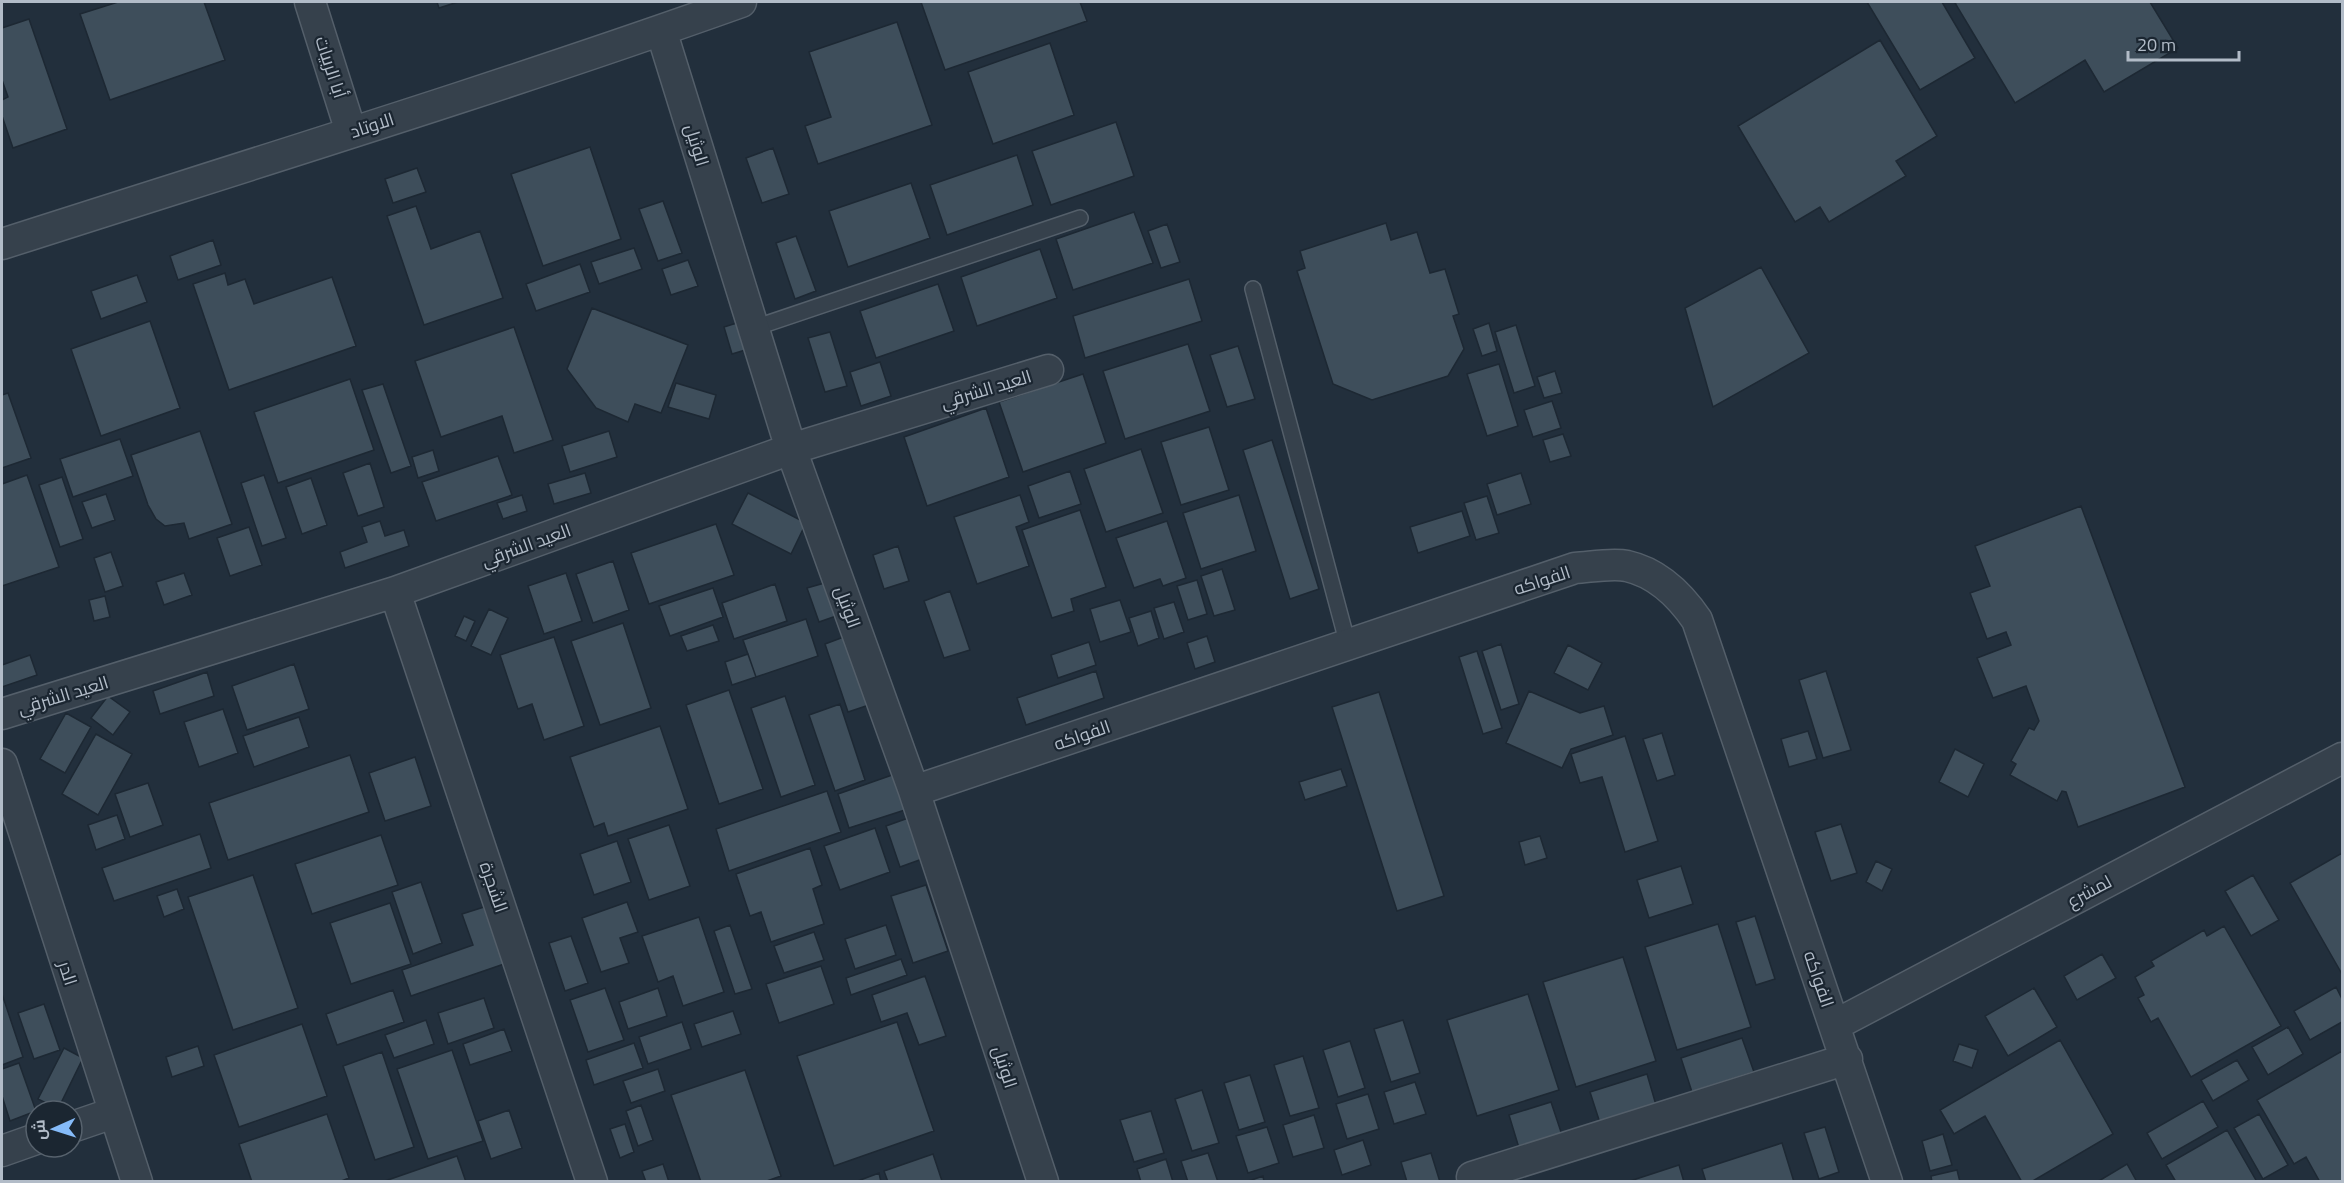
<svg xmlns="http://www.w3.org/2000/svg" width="2344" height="1183" viewBox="0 0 2344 1183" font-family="'Titillium Web',Cairo,sans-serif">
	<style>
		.building { fill: #3e4e5b; stroke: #1d2833; stroke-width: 1.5 }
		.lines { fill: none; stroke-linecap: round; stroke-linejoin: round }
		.lane-casing { stroke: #545f6a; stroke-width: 18 }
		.street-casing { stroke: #545f6a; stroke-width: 33 }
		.lane { stroke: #36414c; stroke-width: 15 }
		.street { stroke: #36414c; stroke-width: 30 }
		.labels { text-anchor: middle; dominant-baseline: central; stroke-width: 4.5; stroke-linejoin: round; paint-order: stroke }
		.street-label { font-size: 18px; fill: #b2bcc8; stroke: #1b2631 }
	</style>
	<rect width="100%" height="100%" fill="#222f3c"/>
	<path class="building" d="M118,2h86l21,58 -115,40 -30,-86z
		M437,2h21l-19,6z
		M921,2h159l7,19 -142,49z
		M1867,2h75l33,56 -55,32z
		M1958,2h192l28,46 -74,44 -19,-32 -70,43 -60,-100z
		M29,19l38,110 -54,19 -11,-32v-16l6,-3 -6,-17v-52z
		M897,22l35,103 -114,39 -13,-38 26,-9 -22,-65z
		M1880,40l57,96 -41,25 10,15 -77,46 -9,-15 -25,15 -57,-96z
		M1050,43l24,72 -81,29 -25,-72z
		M1116,122l18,54 -83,29 -19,-54z
		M590,147l31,92 -78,27 -32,-92z
		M773,148l16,46 -27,9 -16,-45z
		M1017,155l16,50 -86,30 -17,-50z
		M417,168l9,24 -33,11 -8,-24z
		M911,183l19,55 -82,29 -19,-56z
		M663,201l19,52 -24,8 -19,-52z
		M416,206l15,43 49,-18 23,67 -79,27 -37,-109z
		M1134,212l19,51 -80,27 -17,-51z
		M1386,223l5,17 26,-8 13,41 15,-4 14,45 -6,2 11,33 -16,27 -76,24 -39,-16 -36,-113 8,-3 -5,-17z
		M1167,224l13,38 -19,6 -13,-37z
		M796,236l20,55 -21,8 -19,-56z
		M213,240l8,25 -43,15 -8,-24z
		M634,248l8,21 -43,15 -8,-22z
		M1040,249l17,49 -80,28 -16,-49z
		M688,260l10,26 -27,9 -9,-26z
		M580,264l10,28 -54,19 -10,-27z
		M1761,267l48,86 -96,54 -28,-99z
		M225,273l3,12 17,-6 9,25 78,-27 24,69 -127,44 -36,-106z
		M137,275l10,27 -46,17 -10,-28z
		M1189,279l13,42 -117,37 -12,-42z
		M938,284l16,47 -78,27 -16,-47z
		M592,308l96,37 -27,68 -26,-9 -7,18 -32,-14 -29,-39z
		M150,321l30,87 -79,28 -30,-87z
		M743,321l9,27 -20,6 -8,-27z
		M1489,323l8,28 -15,5 -9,-27z
		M1516,325l19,61 -21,7 -19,-61z
		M514,327l39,113 -39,13 -12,-37 -61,21 -26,-76z
		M830,332l17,54 -22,6 -17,-54z
		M1188,344l22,67 -85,28 -22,-68z
		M1238,346l17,53 -28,8 -17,-52z
		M880,362l11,34 -30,10 -11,-34z
		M1499,364l19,62 -31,10 -20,-62z
		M1555,371l7,22 -18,5 -7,-21z
		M1083,374l23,69 -83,29 -24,-70z
		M350,379l24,71 -96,33 -24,-71z
		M676,383l40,12 -7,24 -41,-12z
		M383,384l28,82 -20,7 -29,-83z
		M8,393l23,65 -29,10v-73z
		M1552,401l9,27 -28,9 -9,-27z
		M986,408l23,69 -82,29 -23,-69z
		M1209,427l20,63 -48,15 -20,-63z
		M200,431l32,93 -43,15 -5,-16 -19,3 -9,-7 -8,-14 -17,-50z
		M609,431l8,26 -47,15 -8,-26z
		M1563,434l8,22 -21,6 -7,-22z
		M120,439l13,37 -60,21 -13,-38z
		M1272,440l47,149 -29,10 -47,-149z
		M1141,449l22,64 -57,19 -22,-63z
		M433,450l6,21 -21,7 -6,-21z
		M498,456l14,39 -76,26 -14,-39z
		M370,463l14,44 -26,9 -15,-43z
		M1070,471l11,33 -42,14 -11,-32z
		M585,473l6,20 -37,11 -6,-20z
		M1521,473l10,31 -34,11 -10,-31z
		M27,475l32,92 -57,19v-102z
		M264,475l22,63 -24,8 -21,-63z
		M62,477l21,62 -23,8 -21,-62z
		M311,478l16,47 -25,9 -16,-47z
		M748,493l58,30 -15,31 -59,-30z
		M106,494l9,26 -23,8 -10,-26z
		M522,495l5,16 -24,8 -6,-16z
		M1020,495l9,27 -13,5 13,39 -52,18 -23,-67z
		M1239,495l17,56 -55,18 -18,-56z
		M1487,496l12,37 -23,7 -12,-37z
		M2081,506l104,281 -107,40 -12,-35 -4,-1 -5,10 -47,-26 6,-11 -5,-3 18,-33 5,2 5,-9 -13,-35 -33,12 -16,-40 34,-13 -5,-13 -19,7 -17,-46 20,-7 -15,-40z
		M1080,510l26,77 -35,12 3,12 -22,7 -30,-88z
		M1462,511l8,25 -52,17 -8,-26z
		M380,521l5,15 19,-6 5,16 -64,22 -5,-16 27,-10 -5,-15z
		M1167,521l19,57 -23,8 -3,-7 -26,9 -18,-50z
		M716,524l18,51 -85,29 -18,-51z
		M249,527l13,38 -32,11 -13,-38z
		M898,546l11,35 -25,8 -11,-34z
		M111,552l12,34 -18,6 -11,-34z
		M613,561l16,49 -36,13 -17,-49z
		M1222,569l13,41 -21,6 -13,-40z
		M184,573l8,22 -28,10 -8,-23z
		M566,573l16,48 -38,13 -16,-48z
		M1197,580l10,34 -19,6 -11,-34z
		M828,582l11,33 -20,7 -12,-34z
		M775,584l12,37 -53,18 -12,-36z
		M713,588l10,29 -53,19 -11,-30z
		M950,591l20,59 -26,8 -20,-57z
		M105,596l5,21 -16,4 -5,-21z
		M1120,600l11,32 -31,10 -10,-33z
		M1174,602l10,30 -20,7 -10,-31z
		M489,609l19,9 -17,37 -20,-9z
		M1151,611l8,27 -21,8 -9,-28z
		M464,616l11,5 -9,20 -11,-5z
		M806,619l12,37 -62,21 -13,-37z
		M623,623l28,85 -51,17 -29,-84z
		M713,625l6,16 -32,10 -6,-15z
		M849,635l23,69 -24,8 -23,-68z
		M1207,636l8,26 -20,7 -8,-26z
		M554,637l30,89 -40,14 -12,-36 -14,5 -18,-54z
		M1089,642l7,23 -38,13 -7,-23z
		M1501,644l18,60 -18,6 -19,-59z
		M1568,645l34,18 -14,27 -34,-17z
		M1477,651l25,77 -19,6 -24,-77z
		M748,654l8,23 -24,8 -7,-23z
		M30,655l7,20 -35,12v-22z
		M294,664l15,45 -62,21 -15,-44z
		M1096,671l8,27 -78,27 -9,-27z
		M1826,671l25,79 -28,8 -24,-78z
		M207,672l7,24 -54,18 -7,-23z
		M729,690l34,99 -44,15 -33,-99z
		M1529,691l51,22 24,-7 9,29 -42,14 -9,19 -56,-25z
		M1379,692l65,204 -47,15 -65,-204z
		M108,696l22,16 -17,23 -22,-17z
		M785,696l30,89 -34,12 -30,-89z
		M840,704l25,76 -30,11 -26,-76z
		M223,709l15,44 -39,14 -15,-45z
		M66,713l25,14 -26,46 -25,-14z
		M299,717l10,30 -55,20 -11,-31z
		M660,726l28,83 -80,27 -4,-13 -10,4 -24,-70z
		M1808,731l9,28 -28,8 -8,-28z
		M1662,733l13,42 -18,6 -14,-42z
		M96,734l36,20 -34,61 -36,-21z
		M1625,736l33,105 -33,11 -23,-75 -22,6 -9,-29z
		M1955,749l29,15 -16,33 -29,-15z
		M350,755l19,57 -141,48 -19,-57z
		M415,757l16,49 -46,15 -16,-48z
		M1341,769l6,17 -42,14 -6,-18z
		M895,774l13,35 -59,19 -11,-34z
		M148,783l15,42 -33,12 -15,-43z
		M827,791l14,41 -112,39 -13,-42z
		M117,815l8,24 -29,11 -8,-25z
		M911,817l14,41 -25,9 -14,-41z
		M1841,824l16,49 -26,8 -16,-49z
		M669,825l21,61 -41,14 -21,-61z
		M875,828l15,44 -50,18 -16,-44z
		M200,834l11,34 -97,33 -12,-33z
		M381,835l17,50 -86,29 -17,-50z
		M1540,836l7,22 -22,7 -6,-23z
		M617,841l14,41 -37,13 -14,-41z
		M810,848l12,37 -9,4 11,35 -53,18 -10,-30 -11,4 -14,-42z
		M2342,853v121l-52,-91z
		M1876,861l16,8 -10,22 -16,-9z
		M1681,866l12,38 -44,14 -12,-38z
		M253,875l45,133 -65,22 -45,-133z
		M2253,875l26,45 -28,16 -26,-45z
		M421,882l21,61 -29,11 -21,-62z
		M926,885l22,66 -35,12 -22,-67z
		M177,889l7,20 -20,8 -7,-21z
		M627,902l11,30 -18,6 9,25 -28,9 -19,-54z
		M390,903l21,61 -60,20 -21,-61z
		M484,907l20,57 -93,32 -9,-26 71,-25 -11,-31z
		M1755,916l20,63 -19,6 -20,-63z
		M699,917l25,75 -41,14 -10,-30 -15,6 -16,-46z
		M1718,924l33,103 -74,23 -32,-103z
		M730,925l22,64 -17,5 -21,-63z
		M886,925l10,30 -41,14 -10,-30z
		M2224,926l57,100 -90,51 -33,-59 -7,4 -13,-24 6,-3 -9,-18 19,-11 -3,-5 53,-31 3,6z
		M814,932l10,28 -40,13 -10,-27z
		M571,936l17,47 -23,8 -16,-48z
		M2102,954l14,24 -39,22 -13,-24z
		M1623,957l33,104 -80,26 -33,-105z
		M901,959l6,16 -56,20 -5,-17z
		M821,966l13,38 -55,19 -13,-39z
		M925,976l21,60 -27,9 -12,-32 -26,9 -9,-27z
		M2336,987l6,12v23l-32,18 -16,-29z
		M605,988l19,52 -36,12 -18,-52z
		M658,988l9,28 -39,13 -9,-27z
		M2034,988l23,39 -49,29 -23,-40z
		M393,990l11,32 -67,23 -11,-31z
		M2,994l21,63 -21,8z
		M1528,994l31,96 -82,26 -30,-96z
		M484,998l10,30 -46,16 -10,-31z
		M44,1004l16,46 -26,9 -16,-46z
		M733,1011l8,23 -39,13 -8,-23z
		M426,1020l8,24 -40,14 -9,-23z
		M1403,1020l17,53 -29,9 -17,-53z
		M682,1022l9,27 -43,15 -9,-27z
		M897,1022l37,109 -100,35 -37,-110z
		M302,1024l25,72 -88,31 -25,-72z
		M2288,1027l15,27 -35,21 -16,-28z
		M504,1029l8,22 -42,14 -7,-21z
		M1742,1038l12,34 -62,20 -11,-34z
		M2060,1040l53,94 -82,48h-9l-37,-66 -31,18 -14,-24z
		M1350,1041l15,47 -27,9 -15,-47z
		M634,1043l9,25 -49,17 -8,-25z
		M1959,1044l19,6 -6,18 -19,-7z
		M198,1046l6,20 -32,11 -6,-20z
		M64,1048l19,10 -25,51 -20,-10z
		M452,1050l31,91 -55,18 -31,-90z
		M2342,1051v130l-22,1 -14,-25 -12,7 -37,-64z
		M382,1052l32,95 -39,13 -32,-94z
		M1303,1056l16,52 -29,8 -16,-51z
		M2237,1060l12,20 -36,21 -12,-21z
		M19,1063l17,48 -26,10 -8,-25v-27z
		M658,1069l7,22 -34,12 -8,-22z
		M745,1070l36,106 -17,6h-63l-30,-87z
		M1647,1074l9,31 -56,18 -10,-31z
		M1250,1075l15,47 -26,8 -15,-47z
		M1415,1082l11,32 -32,10 -10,-32z
		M1202,1090l17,53 -27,8 -17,-52z
		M1368,1094l11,35 -32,10 -11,-35z
		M2203,1101l15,26 -56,32 -15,-26z
		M1551,1102l11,33 -43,13 -10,-33z
		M641,1105l12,35 -15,6 -12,-35z
		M509,1110l13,38 -31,11 -13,-38z
		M1151,1111l13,42 -30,9 -14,-42z
		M327,1114l22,64 -10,4h-87l-13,-38z
		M2259,1114l29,51 -25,14 -29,-51z
		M1314,1115l10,33 -31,9 -10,-32z
		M625,1124l9,28 -14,6 -10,-29z
		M1267,1127l12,36 -31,10 -12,-37z
		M1825,1127l14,45 -20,7 -15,-46z
		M2227,1130l30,52h-81l-10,-17z
		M1943,1134l9,31 -22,6 -8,-30z
		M1363,1140l8,25 -29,10 -8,-25z
		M1782,1143l12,39h-88l-4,-13z
		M1208,1153l10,29h-30l-7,-21z
		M1431,1153l9,29h-33l-6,-20z
		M933,1154l9,27 -54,1 -4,-11z
		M457,1156l9,26h-84z
		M1166,1159l7,23h-32l-4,-13z
		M663,1164l6,18h-23l-4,-11z
		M2127,1164l10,18h-40z
		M1679,1165l5,17h-57z
		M1957,1170l3,12h-28l-1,-6z
		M879,1173l2,9h-26z
		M1263,1176l1,6h-18z"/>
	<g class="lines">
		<defs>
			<path id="lane" d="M1253,289l95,356
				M754,328l326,-110"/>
			<path id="street" d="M310,2l41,130
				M661,30l130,419 123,342 129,391
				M2,244c246,-79 495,-155 739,-242
				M395,592l197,590
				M2,714l393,-122 396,-143 257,-79
				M2,764l135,418
				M914,791l661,-223c16,-1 37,-5 52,-2 31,7 53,29 70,54l190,562
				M1835,1025l507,-267
				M72,1127l41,-14
				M2,1151l34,-12
				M1472,1177l375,-118"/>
		</defs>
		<use href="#lane" class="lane-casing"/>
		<use href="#street" class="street-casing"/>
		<use href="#lane" class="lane"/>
		<use href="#street" class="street"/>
	</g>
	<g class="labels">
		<g class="street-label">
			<text transform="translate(331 67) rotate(72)">أبا الربيات</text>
			<text transform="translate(372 125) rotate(-18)">الاوتاد</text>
			<text transform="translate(697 145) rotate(73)">الوثيل</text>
			<text transform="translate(986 389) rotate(-17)">العيد الشرقي</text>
			<text transform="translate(526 545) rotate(-20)">العيد الشرقي</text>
			<text transform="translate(1542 580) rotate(-18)">الفواكه</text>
			<text transform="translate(848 607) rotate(70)">الوثيل</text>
			<text transform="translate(63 695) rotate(-17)">العيد الشرقي</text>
			<text transform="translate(1082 735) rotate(-19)">الفواكه</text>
			<text transform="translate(494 887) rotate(71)">الشجرة</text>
			<text transform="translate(2089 891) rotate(-28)">لمشرع</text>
			<text transform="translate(68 973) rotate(72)">الدر</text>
			<text transform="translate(1819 979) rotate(71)">الفواكه</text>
			<text transform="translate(1005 1067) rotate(72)">الوثيل</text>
		</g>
	</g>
	<rect width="2344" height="1183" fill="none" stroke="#b2bcc8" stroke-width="6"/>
	<g transform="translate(54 1129) rotate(267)"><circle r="28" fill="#1b2631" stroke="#57626d" stroke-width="1.5"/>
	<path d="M0-4.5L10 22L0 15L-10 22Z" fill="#85bbf9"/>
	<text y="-9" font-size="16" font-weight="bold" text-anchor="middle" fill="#b2bcc8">ش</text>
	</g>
	<path d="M2128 51v9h111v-9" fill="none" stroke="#b2bcc8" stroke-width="3"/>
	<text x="2137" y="51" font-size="18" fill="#b2bcc8" stroke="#1b2631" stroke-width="4.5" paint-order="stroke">20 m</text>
</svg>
